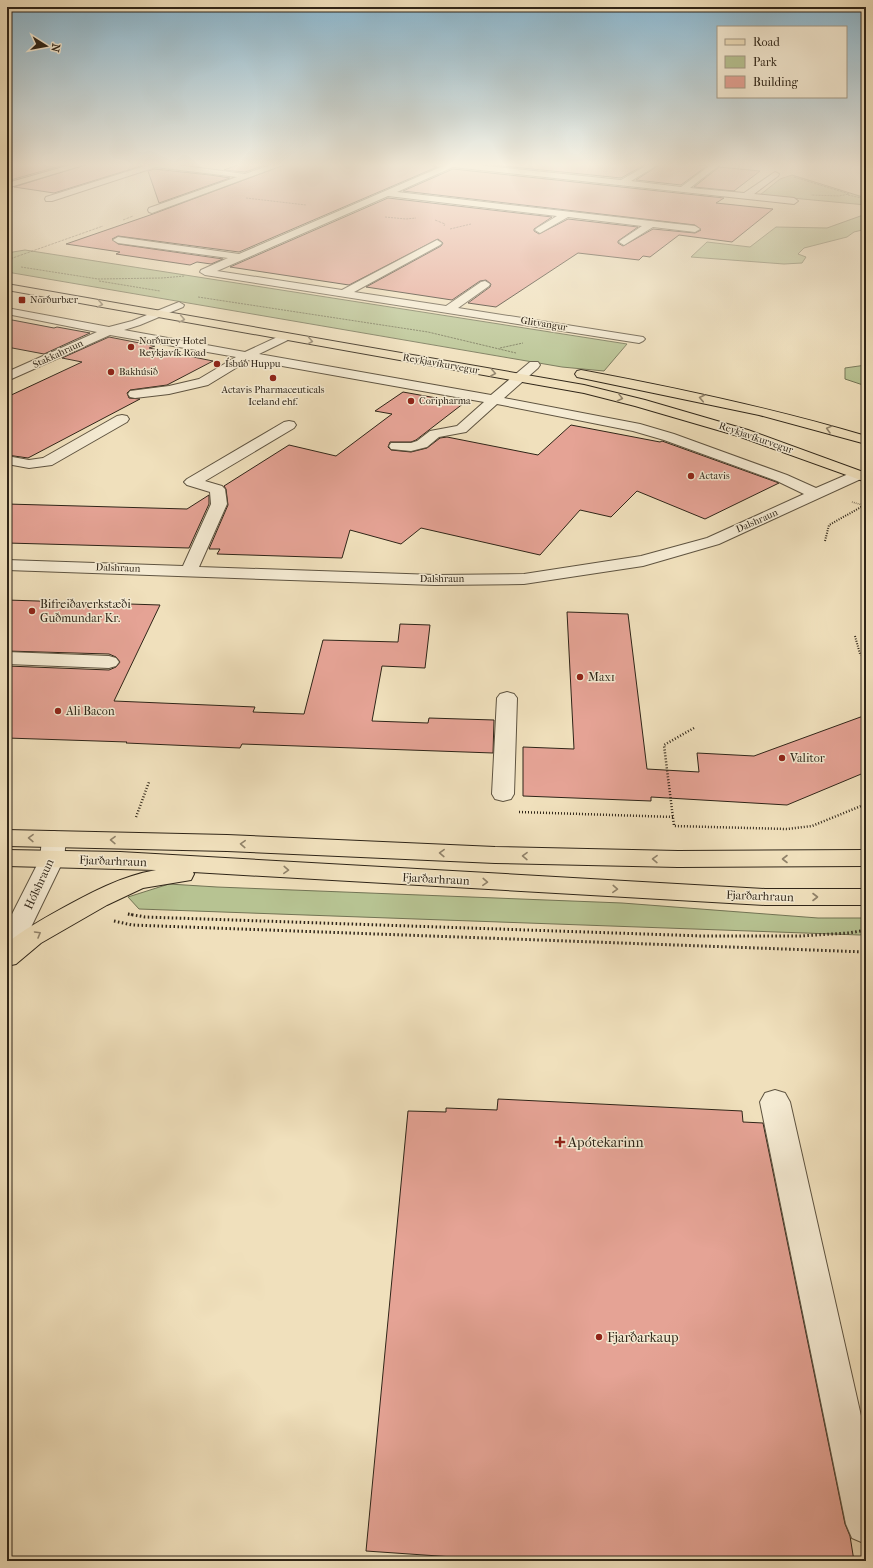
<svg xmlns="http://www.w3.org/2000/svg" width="873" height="1568" viewBox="0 0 873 1568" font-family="'IM FELL French Canon',serif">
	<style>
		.green { fill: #b7c392; stroke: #737455 }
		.building { fill: #e5a395; stroke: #2f2518 }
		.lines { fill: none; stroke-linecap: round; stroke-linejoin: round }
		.minor-casing { stroke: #5f5441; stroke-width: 2 }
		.major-casing { stroke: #2f2518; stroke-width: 2 }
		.path-far4 { stroke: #2f2518; stroke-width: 1; stroke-dasharray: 0.5 1; stroke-linecap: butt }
		.path-far3 { stroke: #2f2518; stroke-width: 1.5; stroke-dasharray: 0.5 1.5; stroke-linecap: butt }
		.path-far2 { stroke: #2f2518; stroke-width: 2; stroke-dasharray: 1 1.5; stroke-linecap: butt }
		.path-far1 { stroke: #2f2518; stroke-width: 2.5; stroke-dasharray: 1 2; stroke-linecap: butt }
		.path { stroke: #2f2518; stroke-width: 3; stroke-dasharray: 1.5 2.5; stroke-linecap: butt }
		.minor { fill: #f5ebd3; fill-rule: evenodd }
		.major { fill: #f0e0bc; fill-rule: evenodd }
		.oneway { stroke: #90826a }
		.poi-dot { fill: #8f2418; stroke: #f5ebd3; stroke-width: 1.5 }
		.labels { text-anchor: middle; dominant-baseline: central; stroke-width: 3; stroke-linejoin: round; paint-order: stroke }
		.far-poi-label { font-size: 10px; fill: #2f2518; stroke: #f5ebd3; text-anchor: start }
		.far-street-label { font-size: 10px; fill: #2f2518; stroke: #f5ebd3 }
		.poi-label { font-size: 12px; fill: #2f2518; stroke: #f5ebd3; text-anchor: start }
		.street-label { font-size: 12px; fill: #2f2518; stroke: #f5ebd3 }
		.near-poi-label { font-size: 14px; fill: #2f2518; stroke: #f5ebd3; text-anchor: start }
	</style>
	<rect width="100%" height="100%" fill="#f0e0bc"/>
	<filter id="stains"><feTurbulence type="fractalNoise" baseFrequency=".005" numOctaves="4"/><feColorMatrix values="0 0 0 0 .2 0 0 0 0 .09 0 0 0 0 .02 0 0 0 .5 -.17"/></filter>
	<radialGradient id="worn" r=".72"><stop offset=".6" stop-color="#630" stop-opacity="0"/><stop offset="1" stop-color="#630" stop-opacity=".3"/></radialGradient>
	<path class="green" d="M792,175l74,23v7l-106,-10 20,-16z
		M866,214v15l-12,3 -7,5 -43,11 -6,6 8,3 -4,6 -18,1 -93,-7 16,-15 43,5 26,-20 51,1z
		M25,250l602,94 -23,27 -42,-4 -555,-95v-19z
		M866,365v21l-21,-7v-11z
		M169,884l48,3 405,16 196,15h48v15l-6,2 -721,-26 -11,-12z"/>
	<path class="building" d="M7,163h64l-64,18z
		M91,163h46l4,3 -87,27 -40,-6z
		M243,163h28l-26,9 -21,-2z
		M289,163h141l2,3 5,1 -198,85 -121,-16 -6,3 6,5 105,15 -12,5 -14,-2 -7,3 -74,-11 4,-2 -54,-8 87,-30z
		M473,163h175l-27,15z
		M662,163h19l26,3 -26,19 -45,-5z
		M719,167l41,4 -26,20 -40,-4z
		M154,169l56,6 20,3 -71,25 -11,-32z
		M453,169l271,29 -8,5 57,6 -41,33 -53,-7 -29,22 -7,-1 -4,4 -61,-7 -82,54 -28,-4 22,-16 1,-3 -5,-4 -6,1 -28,19 -86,-13 75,-41 2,-3 -5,-4 -89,46 -119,-18 158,-69 164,19 -18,12v2l5,3 29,-15 70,8 -20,14v2l5,3 30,-17 42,4 6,-3 -6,-5 -292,-34z
		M7,319l47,9 3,-1 33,6 -46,21 -37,-7z
		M109,337l46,9 -6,2 64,13 -46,24 -37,5 -3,3 2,5 11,1 -112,59 -21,-3v-58l75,-35 -20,-4z
		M403,392l61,11 -48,37 -5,2h-21l-2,5 3,3 20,2 16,-4 13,-10 7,-1 91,18 33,-30 89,17 2,-1 117,42 -74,36 -68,-28 -26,26 -31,-7 -40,45 -119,-27 -20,16 -51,-14 -8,28 -125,-4 3,-5h-11l19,-44 -2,-16 -2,-3 65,-41 47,11 56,-42 -17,-3z
		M209,495v9l-20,44 -182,-5v-39l180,5z
		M7,600l153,5 -46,96 141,6 -2,5 51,2 19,-74 75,2 2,-18 30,1 -5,43 -43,-2 -10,55 56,2 1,-5 65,2 -1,33 -251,-9 -2,4 -114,-5 1,-1 -120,-4v-72l102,4 7,-3 4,-5 -4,-5 -7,-3 -102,-3z
		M567,612l61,2 19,155 52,3 -2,-19 57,3 112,-41v57l-79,33 -136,-8v4l-128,-5v-49l51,2z
		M498,1099l244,12 1,11 20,1 82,401 5,12 4,25h-343l-145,-10 42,-440 38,1v-4l51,2z"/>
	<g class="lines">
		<defs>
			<path id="minor" d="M138,163h24l83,11 31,-11h12l-136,50 -3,-1 -1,-2 1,-2 88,-31 -81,-10 -104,34h-6l-1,-2 1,-2 99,-31z
				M431,163h27l163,17 30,-17h10l-30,18 50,6 32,-24h9l-32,25 54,5 31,-21 4,2 -1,2 -24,18 40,4 4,3 -4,3 -341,-37 -56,25 298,34 5,3 -5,3 -42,-5 -29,18 -5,-3 2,-2 21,-14 -74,-9 -28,16 -5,-3 2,-2 20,-12 -169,-20 -171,75 125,19 95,-50 5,3 -2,2 -86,47 92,14 35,-24 4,-1 5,3 -1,2 -31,22 185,29 2,2 -2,2 -4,2 -434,-68 -5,-3 1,-2 27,-12 -110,-15 -5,-3 5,-3 121,17 204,-88 -11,-1z
				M179,302l5,3 -1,2 -43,18 -16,5 121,22 41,-19 4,2 2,2 -2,2 -31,15 232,41 39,-33h8l2,3 -2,3 -34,30 136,26 34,10 113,41 29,13 37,-16 5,-1 5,1 2,3 -2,3 -144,66 -76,22 -119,18 -89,1 -428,-15v-10l176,6 28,-62 -1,-12 -23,-7 -3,-3 3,-3 97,-57 5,-1 5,1 2,3 -2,3 -89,53 17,5 3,3 2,15 -28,63 236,8 89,-1 117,-18 66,-18 97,-44 -27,-13 -113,-41 -31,-9 -136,-27 -31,28 -27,5 -12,10 -16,4 -20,-2 -2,-3 2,-3h20l6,-2 13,-10 27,-5 27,-24 -235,-42 -41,25 -39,9 -34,4 -5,-1 -2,-3 2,-3 39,-5 30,-7 37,-22 -126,-22 -103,46v-9l90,-40 -90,-18v-6l102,19 23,-6z
				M122,415l5,1 2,3 -2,3 -75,43 -23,3 -22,-4v-8l22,4 14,-2 74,-42z
				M7,652l102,4 7,2 3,4 -3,4 -7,2 -102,-4z
				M507,692l7,2 3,4 -3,96 -3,5 -8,2 -8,-2 -3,-5 5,-96 3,-4z
				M54,831l8,3 4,5 -2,20 -44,91 -4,7 -9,2v-35l33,-65 2,-20 4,-5z
				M775,1090l10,3 5,9 76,336v106l-14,-6 -6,-14 -86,-422 5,-9z"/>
			<path id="major" d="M77,163h13l-83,25v-5z
				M7,284l577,101 61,15 103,30 118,43v9l-128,-46 -103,-30 -51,-13 -577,-103z
				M581,370c96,18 191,38 285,66v8l-107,-29 -182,-38 -2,-3 2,-3z
				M7,830l220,5 268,12 183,4 188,-1v16l-188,1 -183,-4 -268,-12 -220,-5z
				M7,850l113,2 645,37h101v16h-101l-572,-33 1,2 -3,6 -48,8 -36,17 -66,38 -25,21 -9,2v-23c16,-13 34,-23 52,-33 31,-17 62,-34 97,-40l-149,-4z"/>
		</defs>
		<use href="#minor" class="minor-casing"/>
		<use href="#major" class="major-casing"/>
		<path class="path-far4" d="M737,164l15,3
			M794,177l55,17 -10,2 -28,-1
			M848,195l18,4
			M246,198l60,7
			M385,217l21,2 10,-1
			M123,220l10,-4
			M435,220l10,4 -1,2
			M450,229l21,-5
			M7,260l96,-34
			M21,267l77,12 64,-1 23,-2
			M99,281l61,10
			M198,297l230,35 88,21
			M500,348l23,-5"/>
		<path class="path-far3" d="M852,502l14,4
			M861,507l2,-1"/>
		<path class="path-far2" d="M825,541l4,-16 34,-19
			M855,636l5,18 6,4"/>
		<path class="path-far1" d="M694,728l-30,17 10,81 113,3 25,-3 54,-22
			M519,812l155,5
			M136,817l13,-35
			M128,914l5,1"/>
		<path class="path" d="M128,914l17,3 558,19h97l49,-3 17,-3
			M114,921l18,4 734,27"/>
		<use href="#minor" class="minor"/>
		<use href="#major" class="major"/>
	</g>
	<defs><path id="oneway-chevron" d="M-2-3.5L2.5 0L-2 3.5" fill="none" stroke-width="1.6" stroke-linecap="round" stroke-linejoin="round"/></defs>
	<g class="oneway">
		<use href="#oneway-chevron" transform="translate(100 304) rotate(10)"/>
		<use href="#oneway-chevron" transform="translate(182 319) rotate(10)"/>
		<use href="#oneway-chevron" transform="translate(310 341) rotate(10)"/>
		<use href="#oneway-chevron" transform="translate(493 373) rotate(10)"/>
		<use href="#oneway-chevron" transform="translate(620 398) rotate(14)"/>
		<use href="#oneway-chevron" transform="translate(702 398) rotate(-168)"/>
		<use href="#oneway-chevron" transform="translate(829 429) rotate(-165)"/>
		<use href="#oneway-chevron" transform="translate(31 838) rotate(-179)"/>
		<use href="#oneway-chevron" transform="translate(113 840) rotate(-179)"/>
		<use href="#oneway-chevron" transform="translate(243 844) rotate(-177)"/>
		<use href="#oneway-chevron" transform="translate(442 853) rotate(-178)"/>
		<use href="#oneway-chevron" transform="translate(525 856) rotate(-179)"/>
		<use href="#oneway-chevron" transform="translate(655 859) rotate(-179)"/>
		<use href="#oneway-chevron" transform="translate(785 859) rotate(180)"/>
		<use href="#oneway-chevron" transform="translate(286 870) rotate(3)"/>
		<use href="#oneway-chevron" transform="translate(485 882) rotate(3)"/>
		<use href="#oneway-chevron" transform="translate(615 889) rotate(3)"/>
		<use href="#oneway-chevron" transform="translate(815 897)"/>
		<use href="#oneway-chevron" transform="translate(38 934) rotate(-30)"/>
	</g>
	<linearGradient id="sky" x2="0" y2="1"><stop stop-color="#89b8d2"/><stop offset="0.43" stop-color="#f8f1e1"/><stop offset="1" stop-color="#f8f1e1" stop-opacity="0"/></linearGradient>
	<rect width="873" height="383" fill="url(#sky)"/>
	<g class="poi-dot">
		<rect x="18" y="296" width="8" height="8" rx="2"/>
		<circle cx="131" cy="347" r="4"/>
		<circle cx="217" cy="364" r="4"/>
		<circle cx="111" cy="372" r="4"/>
		<circle cx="273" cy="378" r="4"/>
		<circle cx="411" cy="401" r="4"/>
		<circle cx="691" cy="476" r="4"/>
		<circle cx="32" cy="611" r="4"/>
		<circle cx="580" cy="677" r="4"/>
		<circle cx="58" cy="711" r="4"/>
		<circle cx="782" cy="758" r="4"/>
		<path d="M558 1136h4v4h4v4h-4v4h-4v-4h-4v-4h4z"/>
		<circle cx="599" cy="1337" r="4"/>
	</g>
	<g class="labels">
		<g class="far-poi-label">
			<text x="30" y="300">Norðurbær</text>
			<text x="139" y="341">Norðurey Hotel<tspan x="139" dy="12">Reykjavík Road</tspan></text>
			<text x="225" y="364">Ísbúð Huppu</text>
			<text x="119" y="372">Bakhúsið</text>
			<text x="273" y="390" text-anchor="middle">Actavis Pharmaceuticals<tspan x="273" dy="12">Iceland ehf.</tspan></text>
			<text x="419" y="401">Coripharma</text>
			<text x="699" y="476">Actavis</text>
		</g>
		<g class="far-street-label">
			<text transform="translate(544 324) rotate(9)">Glitvangur</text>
			<text transform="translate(58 354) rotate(-25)">Stakkahraun</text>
			<text transform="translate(441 364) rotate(10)">Reykjavíkurvegur</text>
			<text transform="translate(756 438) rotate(19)">Reykjavíkurvegur</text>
			<text transform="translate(757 521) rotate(-24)">Dalshraun</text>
			<text transform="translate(118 568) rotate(2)">Dalshraun</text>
			<text x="442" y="579">Dalshraun</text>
		</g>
		<g class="poi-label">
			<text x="40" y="604">Bifreiðaverkstæði<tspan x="40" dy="14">Guðmundar Kr.</tspan></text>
			<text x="588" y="677">Max1</text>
			<text x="66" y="711">Ali Bacon</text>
			<text x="790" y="758">Valitor</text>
		</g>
		<g class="street-label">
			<text transform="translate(113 861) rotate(2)">Fjarðarhraun</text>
			<text transform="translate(436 879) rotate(3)">Fjarðarhraun</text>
			<text transform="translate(39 884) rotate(-65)">Hólshraun</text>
			<text transform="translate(760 896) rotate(2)">Fjarðarhraun</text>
		</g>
		<g class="near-poi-label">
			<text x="568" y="1142">Apótekarinn</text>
			<text x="607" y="1337">Fjarðarkaup</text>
		</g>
	</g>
	<rect width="873" height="1568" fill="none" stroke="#f0e0bc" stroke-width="24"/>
	<rect x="8" y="8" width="857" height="1552" fill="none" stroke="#2f2518" stroke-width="2"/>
	<rect x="12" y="12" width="849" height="1544" fill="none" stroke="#2f2518"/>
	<rect x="717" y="26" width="130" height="72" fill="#f5ebd3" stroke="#a69c88"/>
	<rect x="725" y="39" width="20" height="6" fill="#f0e0bc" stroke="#a69c88"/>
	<text x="753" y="46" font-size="12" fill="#2f2518">Road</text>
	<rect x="725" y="56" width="20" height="12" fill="#b7c392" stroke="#a69c88"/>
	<text x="753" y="66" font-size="12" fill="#2f2518">Park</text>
	<rect x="725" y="76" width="20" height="12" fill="#e5a395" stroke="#a69c88"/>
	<text x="753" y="86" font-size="12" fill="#2f2518">Building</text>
	<g transform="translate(46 46) rotate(101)" stroke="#f5ebd3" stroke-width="3" paint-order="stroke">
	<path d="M0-3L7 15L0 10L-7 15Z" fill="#2f2518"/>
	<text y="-6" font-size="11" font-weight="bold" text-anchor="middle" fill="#2f2518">N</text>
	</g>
	<rect width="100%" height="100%" filter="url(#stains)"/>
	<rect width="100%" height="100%" fill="url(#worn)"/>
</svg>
